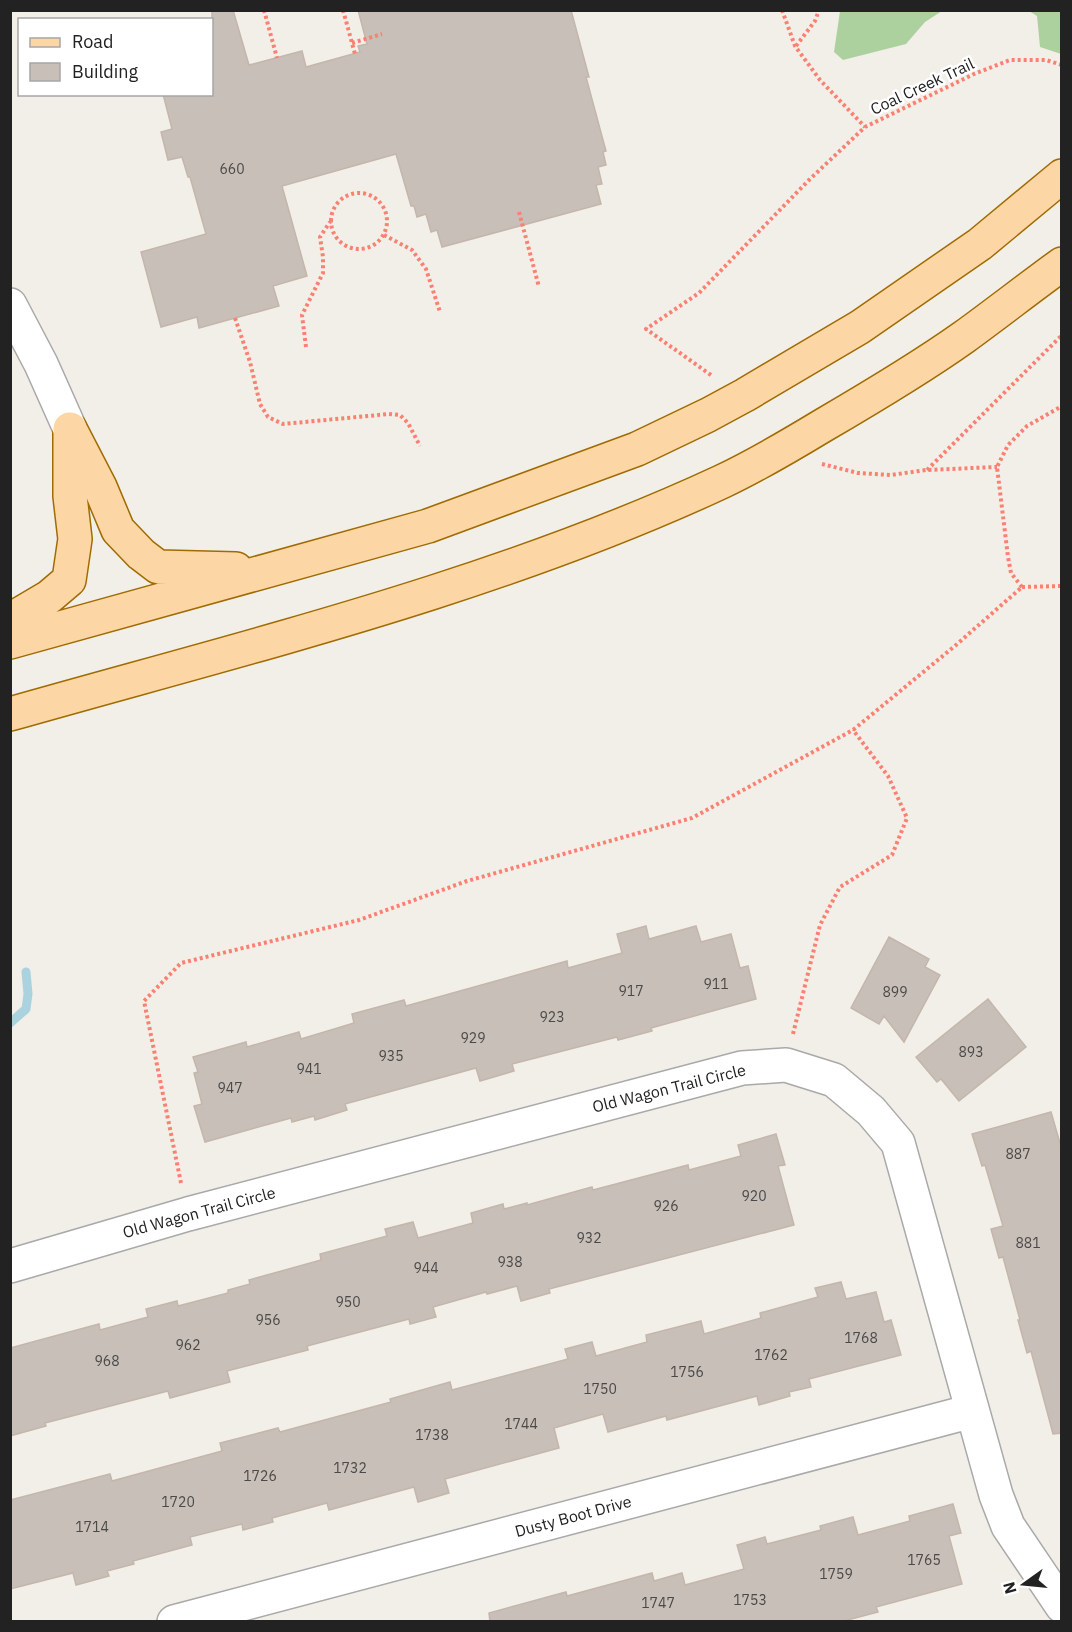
<svg xmlns="http://www.w3.org/2000/svg" width="1072" height="1632" viewBox="0 0 1072 1632" font-family="'IBM Plex Sans',sans-serif">
	<style>
		.forest { fill: #add19e }
		.lines { fill: none; stroke-linecap: round; stroke-linejoin: round }
		.stream { stroke: #aad3df; stroke-width: 9 }
		.building { fill: #c7bfb8; stroke: #c4b6ab; stroke-width: 1.5 }
		.minor-casing { stroke: #a9a9a9; stroke-width: 36 }
		.primary-casing { stroke: #a06b00; stroke-width: 36 }
		.path { stroke: #fa8072; stroke-width: 4; stroke-dasharray: 3 3; stroke-linecap: butt }
		.minor { stroke: #fff; stroke-width: 33 }
		.primary { stroke: #fcd6a4; stroke-width: 33 }
		.labels { text-anchor: middle; dominant-baseline: central; stroke-width: 5; stroke-linejoin: round; paint-order: stroke }
		.number-label { font-size: 14px; fill: #4b4948 }
		.street-label { font-size: 16px; fill: #222; stroke: #fff }
	</style>
	<rect width="100%" height="100%" fill="#f2efe9"/>
	<path class="forest" d="M840,11v-1l102,1 -17,11 -19,22 -63,16 -9,-8z
		M1029,11h32v43l-21,-7 -3,-31z"/>
	<g class="lines">
		<path class="stream" d="M10,1023l16,-14 2,-15 -2,-22"/>
	</g>
	<path class="building" d="M212,10h21l16,55 53,-14 4,16 54,-15 -2,-6 9,-2 -9,-34h213l18,67h-3l20,74 -3,1 3,13 -8,2 4,17 -6,1 5,19 -159,43 -5,-17 -6,2 -5,-18 -9,3 -3,-11h-3l-15,-52 -114,32 25,90 -34,10 6,20 -80,22 -2,-11 -36,10 -20,-75 65,-18 -16,-57h-2l-6,-20 -14,3 -7,-28 11,-3 -9,-35h49z
		M646,926l3,13 47,-13 5,16 30,-8 9,34 8,-2 8,33 -105,29 1,3 -34,9 -1,-3 -105,27 2,7 -34,10 -4,-13 -131,36 2,6 -32,10 -1,-4 -22,6 -1,-4 -86,24 -11,-36 8,-2 -8,-31 4,-1 -5,-15 53,-15 1,5 52,-15 2,7 53,-16 -2,-9 52,-14 2,6 161,-45 1,7 54,-15 -5,-19z
		M889,937l40,22 -4,8 15,8 -36,67 -20,-26 -5,8 -28,-16z
		M988,999l38,48 -67,54 -18,-22 -4,3 -21,-25z
		M1051,1112l11,38v283l-9,1 -22,-83 -4,2 -9,-33h2l-17,-63 -4,1 -8,-29 12,-3 -18,-61 -3,1 -10,-32z
		M776,1134l9,31 -7,1 16,59 -245,64 1,4 -29,8 -4,-15 -30,8 -1,-2 -53,15 3,10 -26,7 -1,-5 -102,27 1,4 -81,21 3,11 -60,16 -2,-7 -123,32 1,3 -36,10v-88l89,-24 1,6 48,-13 -2,-8 31,-8 1,5 50,-13v-3l22,-6 -1,-4 72,-20 -1,-6 67,-18 -2,-7 28,-7 5,16 55,-15 -2,-10 32,-9 1,5 23,-6v2l65,-18 1,3 95,-25 1,5 52,-14 -3,-11z
		M841,1282l5,17 30,-7 8,30 7,-2 10,35 -92,24 2,8 -22,5 1,4 -31,9 -2,-9 -90,24 -1,-4 -58,16 -5,-18 -49,14 5,20 -114,31 4,14 -31,9 -4,-15 -85,23 -2,-7 -55,15 1,4 -30,8 -1,-6 -52,13 2,8 -59,16 1,3 -27,7 2,5 -33,9 -3,-12 -63,16v-89l100,-26 2,7 110,-30 -2,-8 58,-15 2,4 111,-30 -1,-3 60,-17 2,8 116,-31 -3,-10 27,-7 4,14 51,-14 -1,-7 55,-14 3,13 57,-16 -1,-5 58,-16 -3,-9z
		M953,1504l8,29 -12,3 13,48 -86,23 2,5 -38,10h-350l-1,-9 77,-21 1,4 85,-23 2,8 28,-8 3,12 59,-16 -7,-24 28,-8 2,7 54,-14 -1,-4 33,-9 5,18 52,-14 -1,-5z"/>
	<g class="lines">
		<defs>
			<path id="minor" d="M10,305l31,59 29,65
				M10,1266l178,-52 554,-146 44,-3 48,15 37,31 27,32 98,352 12,31 54,80
				M174,1622l798,-211"/>
			<path id="primary" d="M70,429l30,58 18,43 23,24 17,13 78,2
				M10,620l39,-23 20,-17 6,-41 -5,-43v-62
				M10,642l418,-116 209,-77 71,-34 37,-20 115,-68 120,-83 82,-68
				M10,714c239,-68 485,-127 711,-232 34,-16 68,-36 101,-56 48,-28 97,-57 142,-89 33,-24 65,-49 98,-73"/>
		</defs>
		<use href="#minor" class="minor-casing"/>
		<use href="#primary" class="primary-casing"/>
		<path class="path" d="M264,10l13,48
			M343,10l12,44
			M782,10l13,36 25,34 45,47
			M352,43l30,-9
			M796,46l19,-25 4,-11
			M331 221a28 28 0 1 1 56 0a28 28 0 1 1-56 0Z
			M519,212l20,75
			M384,235l28,15 14,19 14,43
			M235,318l15,44 10,42 8,13 15,7 106,-10 11,1 8,8 12,23
			M306,347l-4,-32 21,-42v-16l-3,-20 10,-15
			M711,375l-65,-46 53,-36 110,-113 56,-53 109,-53 36,-14h36l16,5
			M822,464l36,9 33,2 35,-5 71,-3
			M927,470l135,-135
			M1022,587l-11,-14 -3,-16 -11,-90 11,-22 19,-19 35,-20
			M1022,587l40,-1
			M793,1034l27,-109 20,-38 52,-32 15,-37 -19,-42 -35,-46
			M181,1183l-37,-182 37,-38 178,-43 108,-39 225,-63 161,-88 103,-85 66,-58"/>
		<use href="#minor" class="minor"/>
		<use href="#primary" class="primary"/>
	</g>
	<g class="labels">
		<g class="number-label">
			<text x="232" y="169">660</text>
			<text x="716" y="984">911</text>
			<text x="631" y="991">917</text>
			<text x="895" y="992">899</text>
			<text x="552" y="1017">923</text>
			<text x="473" y="1038">929</text>
			<text x="971" y="1052">893</text>
			<text x="391" y="1056">935</text>
			<text x="309" y="1069">941</text>
			<text x="230" y="1088">947</text>
			<text x="1018" y="1154">887</text>
			<text x="754" y="1196">920</text>
			<text x="666" y="1206">926</text>
			<text x="589" y="1238">932</text>
			<text x="1028" y="1243">881</text>
			<text x="510" y="1262">938</text>
			<text x="426" y="1268">944</text>
			<text x="348" y="1302">950</text>
			<text x="268" y="1320">956</text>
			<text x="861" y="1338">1768</text>
			<text x="188" y="1345">962</text>
			<text x="771" y="1355">1762</text>
			<text x="107" y="1361">968</text>
			<text x="687" y="1372">1756</text>
			<text x="600" y="1389">1750</text>
			<text x="521" y="1424">1744</text>
			<text x="432" y="1435">1738</text>
			<text x="350" y="1468">1732</text>
			<text x="260" y="1476">1726</text>
			<text x="178" y="1502">1720</text>
			<text x="92" y="1527">1714</text>
			<text x="924" y="1560">1765</text>
			<text x="836" y="1574">1759</text>
			<text x="750" y="1600">1753</text>
			<text x="658" y="1603">1747</text>
		</g>
		<g class="street-label">
			<text transform="translate(922 86) rotate(-25)">Coal Creek Trail</text>
			<text transform="translate(669 1088) rotate(-14)">Old Wagon Trail Circle</text>
			<text transform="translate(199 1212) rotate(-15)">Old Wagon Trail Circle</text>
			<text transform="translate(573 1516) rotate(-15)">Dusty Boot Drive</text>
		</g>
	</g>
	<rect width="1072" height="1632" fill="none" stroke="#222222" stroke-width="24"/>
	<rect x="18" y="18" width="195" height="78" fill="#ffffff" stroke="#a7a7a7" stroke-width="1.5"/>
	<rect x="30" y="38" width="30" height="9" fill="#fcd6a4" stroke="#a7a7a7" stroke-width="1.5"/>
	<text x="72" y="48" font-size="18" fill="#222222">Road</text>
	<rect x="30" y="63" width="30" height="18" fill="#c7bfb8" stroke="#a7a7a7" stroke-width="1.5"/>
	<text x="72" y="78" font-size="18" fill="#222222">Building</text>
	<g transform="translate(1024 1584) rotate(255)" stroke="#ffffff" stroke-width="4.5" paint-order="stroke">
	<path d="M0-4.5L10 22L0 15L-10 22Z" fill="#222222"/>
	<text y="-9" font-size="16" font-weight="bold" text-anchor="middle" fill="#222222">N</text>
	</g>
</svg>
